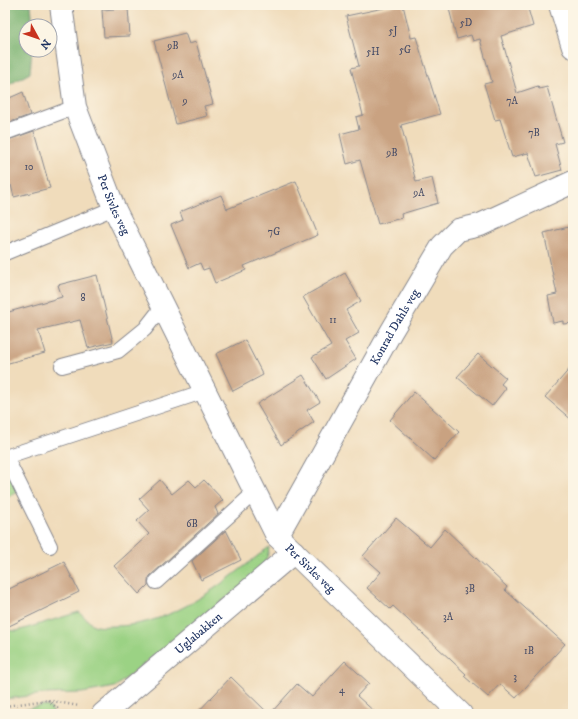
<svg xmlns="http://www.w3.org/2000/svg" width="578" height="719" viewBox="0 0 578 719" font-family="'IM FELL DW Pica',serif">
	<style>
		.green { fill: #9bd284; stroke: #5b8071 }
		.forest { fill: #7cb472; stroke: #4c7268 }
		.building { fill: #c9a281 }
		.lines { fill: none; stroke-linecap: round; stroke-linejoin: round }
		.service-casing { stroke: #86868c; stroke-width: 16 }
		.minor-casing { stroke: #86868c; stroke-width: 24 }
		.path { stroke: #86868c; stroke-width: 2.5; stroke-dasharray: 1 3; stroke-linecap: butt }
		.service { stroke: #fff; stroke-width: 14 }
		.minor { stroke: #fff; stroke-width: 22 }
		.labels { text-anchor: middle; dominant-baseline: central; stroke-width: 3; stroke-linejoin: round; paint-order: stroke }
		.number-label { font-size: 10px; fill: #464c67 }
		.street-label { font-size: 12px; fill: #1b2f5e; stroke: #fcf5e5 }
	</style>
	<rect width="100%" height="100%" fill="#fcf5e5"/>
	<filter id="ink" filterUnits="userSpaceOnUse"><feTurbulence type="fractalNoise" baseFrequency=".025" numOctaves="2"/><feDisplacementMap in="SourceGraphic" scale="8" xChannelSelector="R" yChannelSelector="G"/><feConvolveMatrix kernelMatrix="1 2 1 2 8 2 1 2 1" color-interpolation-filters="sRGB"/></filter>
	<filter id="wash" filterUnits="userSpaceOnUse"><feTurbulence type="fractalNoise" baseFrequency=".012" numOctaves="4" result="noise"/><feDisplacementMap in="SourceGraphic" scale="16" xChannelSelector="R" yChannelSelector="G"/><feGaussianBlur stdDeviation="0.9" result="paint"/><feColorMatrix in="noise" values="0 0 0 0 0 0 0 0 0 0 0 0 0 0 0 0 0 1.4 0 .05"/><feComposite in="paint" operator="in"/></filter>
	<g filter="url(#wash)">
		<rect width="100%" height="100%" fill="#f0dcbb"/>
		<path class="green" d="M9,471l9,20 -13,8v-26z
			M269,547c-1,15 -9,23 -19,32l-135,108 -33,6 -38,1 -39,5v-69l12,1 62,-19c5,4 11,12 17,14 5,1 13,0 18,0 60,0 110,-44 155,-79z
			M43,705l8,3 2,4 -2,2h-43z"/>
		<path class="forest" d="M5,5h26l2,21h-7v24h6l-2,23 -25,14z"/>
		<g id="blocks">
			<path class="building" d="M398,5h5l8,33 5,-1 24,77 -39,11 15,57 16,-4 6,25 -37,11 1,4 -24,6 -18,-64 -13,4 -7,-30 19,-5 -3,-12 7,-2 -12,-47 8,-2 -13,-50z
				M448,5h79l6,21 -32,10 16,57 21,-7 1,3 8,-2 16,55 -8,2 7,26 -26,7 -8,-24 -16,4 -12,-38 -5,1 -11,-36 8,-2 -12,-43 -7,2 -2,-6 -14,4z
				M128,8l2,28 -26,1 -2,-27z
				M185,33l4,11 7,-2 17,62 -9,2 3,10 -31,8 -22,-83z
				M23,92l7,23 -25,9v-24z
				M34,131l16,57 -36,9 -3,-12 -6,2v-46z
				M296,181l22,54 -74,31 2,4 -31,13 -6,-15 -6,2 -3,-7 -11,5 -18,-43 12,-5 -3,-8 41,-17 6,14z
				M573,226v97l-10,1v-3l-10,2 -5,-27 9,-2 -13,-61z
				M345,273l16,28 -15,9 13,23 -14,8 11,18 -30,20 -14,-22 19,-11 -28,-49z
				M97,275l16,67 -25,6 -8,-28 -42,10 7,23 -40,11v-51l57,-16 -4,-12z
				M245,340l18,35 -30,16 -17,-37z
				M478,354l28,24 -5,6 5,4 -14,18 -35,-29z
				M573,365v56l-28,-24z
				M303,375l17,27 -13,8 7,12 -33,23 -24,-41z
				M414,392l45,40 -25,28 -44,-40z
				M160,480l12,14 17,-14 7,7 8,-7 19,20 -8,7 3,7 -68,62 -2,4v5l-9,9 -25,-28 35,-32 -12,-13 12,-11 -10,-11z
				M396,518l34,29 15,-18 62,58 -2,3 60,54 -49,54 -16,-14 -12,13 -24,-21 2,-2 -73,-68 -3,3 -23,-21 14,-16 -18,-16z
				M226,530l15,30 -40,20 -9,-19z
				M64,562l15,30 -74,36v-37z
				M345,661l24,22 -12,13 20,18h-107l27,-30 15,13z
				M231,677l38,37h-73z"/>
		</g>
	</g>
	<g filter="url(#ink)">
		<use href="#blocks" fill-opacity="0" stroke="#86868c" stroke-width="1"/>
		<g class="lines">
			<defs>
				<path id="service" d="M5,133l70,-26
					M5,253l109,-45
					M62,366l56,-15 27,-22 18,-23
					M5,457l200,-66
					M6,457l44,89
					M156,582l99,-90"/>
				<g id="minor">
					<path id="s1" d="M61,5l14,102 39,101 163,328 184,178"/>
					<path d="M560,5l13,42"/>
					<path id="s2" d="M277,536l114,-204 51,-86 16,-16 22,-5 93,-43"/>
					<path id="s3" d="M103,714l191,-162"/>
				</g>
			</defs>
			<use href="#service" class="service-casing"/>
			<use href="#minor" class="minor-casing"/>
			<path class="path" d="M48,700l9,8 1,6
				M5,706l42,-6 32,6"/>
			<use href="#service" class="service"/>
			<use href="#minor" class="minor"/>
		</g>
	</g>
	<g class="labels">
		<g class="number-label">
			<text x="466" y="23">5D</text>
			<text x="393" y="31">5J</text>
			<text x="173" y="46">9B</text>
			<text x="405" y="50">5G</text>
			<text x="373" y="52">5H</text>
			<text x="178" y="75">9A</text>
			<text x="185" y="101">9</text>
			<text x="512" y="101">7A</text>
			<text x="534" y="133">7B</text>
			<text x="392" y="153">9B</text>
			<text x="29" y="167">10</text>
			<text x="419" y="193">9A</text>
			<text x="274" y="232">7G</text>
			<text x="83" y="298">8</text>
			<text x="333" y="320">11</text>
			<text x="192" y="524">6B</text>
			<text x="470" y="589">3B</text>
			<text x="448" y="617">3A</text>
			<text x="529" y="651">1B</text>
			<text x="515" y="677">3</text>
			<text x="342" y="690">4</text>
		</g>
		<g class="street-label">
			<text stroke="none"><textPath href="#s1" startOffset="208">Per Sivles veg</textPath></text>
			<text stroke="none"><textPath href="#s2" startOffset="240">Konrad Dahls veg</textPath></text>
			<text stroke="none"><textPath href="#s1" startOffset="624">Per Sivles veg</textPath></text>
			<text stroke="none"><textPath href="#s3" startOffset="125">Uglabakken</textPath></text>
		</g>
	</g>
	<rect width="578" height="719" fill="none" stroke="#fcf5e5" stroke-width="20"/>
	<g transform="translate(38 38) rotate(130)"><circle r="19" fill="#fcf5e5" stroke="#a2a6af"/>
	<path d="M0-3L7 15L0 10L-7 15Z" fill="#c8321e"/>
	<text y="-6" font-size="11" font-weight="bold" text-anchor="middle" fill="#1b2f5e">N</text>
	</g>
</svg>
